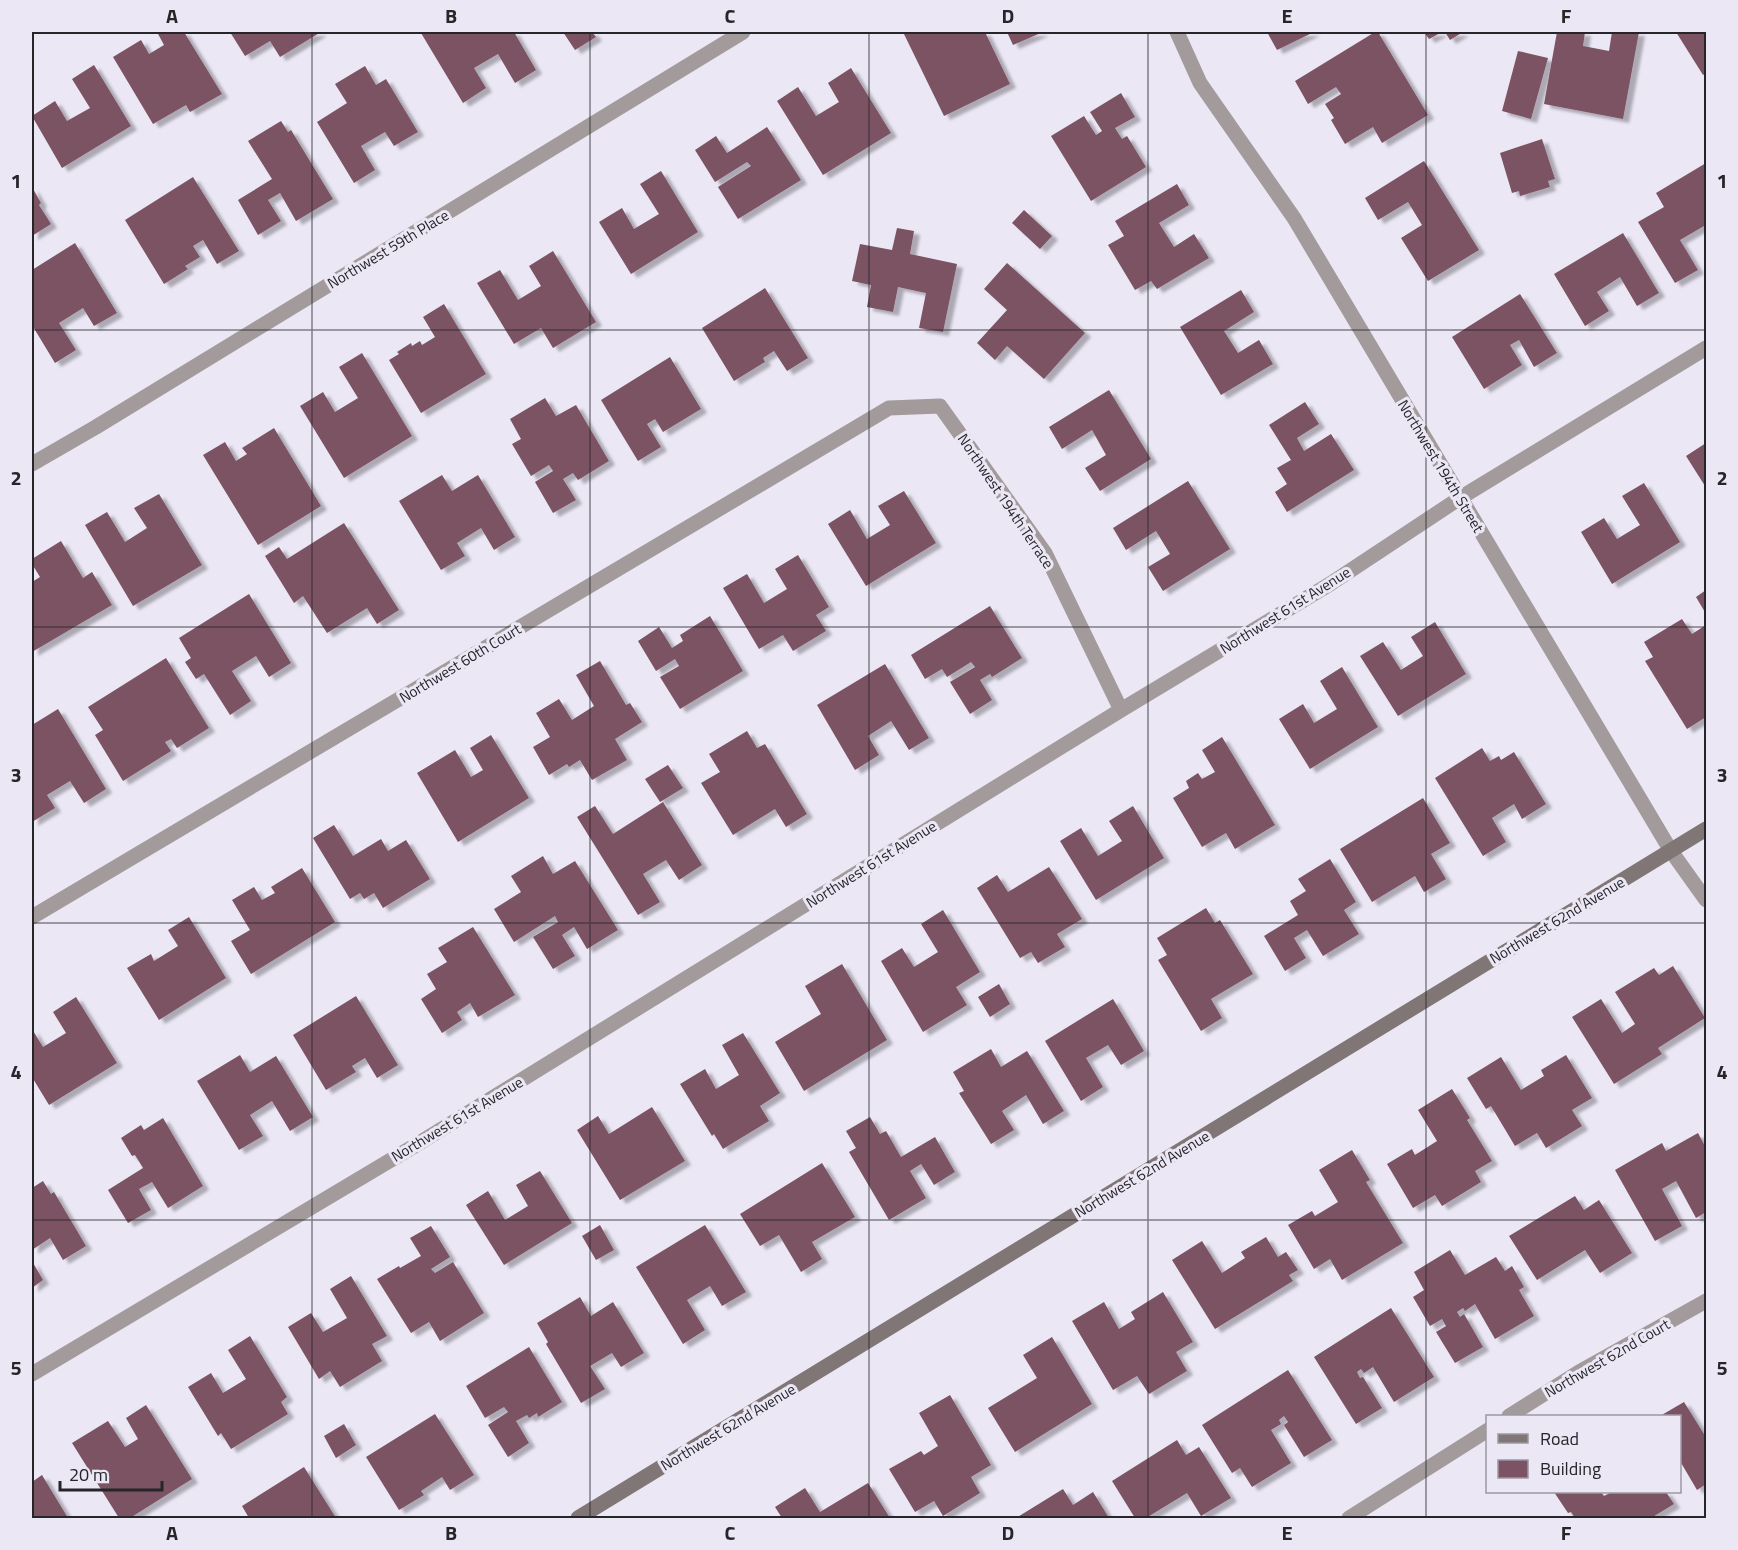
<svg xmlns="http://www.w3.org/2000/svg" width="1738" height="1550" viewBox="0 0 1738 1550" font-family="'Titillium Web',sans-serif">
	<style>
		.building { fill: #7c5264; filter: url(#shadow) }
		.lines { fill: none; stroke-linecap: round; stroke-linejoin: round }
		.street { stroke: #a39b9b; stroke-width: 15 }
		.secondary { stroke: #817676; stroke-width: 15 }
		.grid { fill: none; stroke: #26252a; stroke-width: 1.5; stroke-opacity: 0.55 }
		.labels { text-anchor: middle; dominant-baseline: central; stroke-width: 6; stroke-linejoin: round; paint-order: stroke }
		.street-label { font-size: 15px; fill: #26252a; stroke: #ebe7f5 }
		.neatline { fill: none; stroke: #26252a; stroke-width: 2 }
		.grid-label { font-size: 20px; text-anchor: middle; font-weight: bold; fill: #26252a }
	</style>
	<defs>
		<filter id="shadow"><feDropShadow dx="6" dy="4" stdDeviation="1.5" flood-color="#0004"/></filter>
	</defs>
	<rect width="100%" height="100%" fill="#ebe7f5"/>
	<path class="building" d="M157,32h27l38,62 -32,18 -4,-7 -33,19 -40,-67 28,-17 8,14 15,-9z
		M230,32h91l-41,25 -10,-16 -25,15z
		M423,32h91l22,38 -21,13 -17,-29 -24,14 12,20 -23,15 -42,-70z
		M563,32h29l4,5 -21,13z
		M903,32h82l25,52 -66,32z
		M1007,32h36l-30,13z
		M1267,32h47l-37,18z
		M1375,32h3l50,83 -46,28 -9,-16 -28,17 -14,-24 3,-2 -9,-14 16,-10 -5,-7 -28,17 -13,-23z
		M1424,32h18l-13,7z
		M1445,32h18l-13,8z
		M1557,32h28l-2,14 26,5 3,-19h27l-16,87 -79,-15z
		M1676,32h30v41l-3,2z
		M1518,51l30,7 -17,61 -29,-8z
		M94,65l37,61 -69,42 -30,-52 23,-15 12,20 23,-13 -18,-29z
		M365,66l11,19 10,-6 32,53 -24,14 -9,-14 -24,14 14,24 -21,13 -37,-61 30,-19 -12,-19z
		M851,68l40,65 -68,42 -46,-74 21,-14 18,29 23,-14 -11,-19z
		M1121,93l14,24 -20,11 7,11 5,-3 19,31 -55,34 -40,-65 33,-20 12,19 6,-4 -12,-19z
		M281,121l7,11 3,-2 42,69 -37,22 -16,-28 -12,7 13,21 -23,14 -20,-35 34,-21 -24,-38z
		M767,127l34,53 -63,39 -20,-32 33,-21 -4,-4 -32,20 -20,-32 21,-14 11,17z
		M1542,139l13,40 -7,2 2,6 -30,9 -1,-5 -7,2 -12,-40z
		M1424,161l55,89 -51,31 -27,-43 21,-13 -14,-23 -30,18 -13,-22z
		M1706,163v67l-2,-4 -24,14 18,30 -23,13 -37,-61 26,-15 -8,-14z
		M661,171l37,61 -67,42 -32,-52 23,-14 12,21 25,-15 -19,-30z
		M193,177l46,74 -22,13 -14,-24 -10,6 7,11 -15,9 3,3 -24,15 -39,-64z
		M1177,184l12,21 -30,18 15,24 20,-13 15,24 -52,31 -6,-8 -16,9 -27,-45 16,-9 -9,-15z
		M32,187l9,16 -2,2 12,19 -19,12z
		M1024,210l28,26 -12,13 -28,-26z
		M897,228l17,3 -4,23 47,10 -14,68 -24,-4 7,-35 -28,-6 -5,25 -26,-5 4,-22 -19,-4 8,-37 32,6z
		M1623,233l36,60 -22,13 -17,-29 -23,15 12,19 -24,15 -31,-52z
		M75,243l42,70 -23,13 -11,-18 -24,15 17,27 -21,13 -23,-38v-55z
		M553,251l43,71 -43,26 -12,-20 -27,16 -37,-61 23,-13 18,30 23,-14 -12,-20z
		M1007,263l78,70 -41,46 -37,-33 -12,14 -18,-17 30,-33 -23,-21z
		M765,288l43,70 -21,13 -13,-20 -11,7 2,4 -31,19 -32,-53z
		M1241,290l13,22 -30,19 14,22 21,-13 14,24 -52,31 -41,-68z
		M1520,294l37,59 -23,14 -15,-27 -9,5 12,20 -38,24 -32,-52z
		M444,304l42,70 -65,39 -32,-53 10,-6 -2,-2 14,-9 1,3 8,-5 2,4 13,-8 -12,-20z
		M362,353l50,83 -68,42 -44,-72 23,-14 12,20 23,-14 -19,-31z
		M670,357l31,52 -38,23 -8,-13 -8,5 14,23 -23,14 -37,-61z
		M1109,390l42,69 -51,32 -15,-23 21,-13 -14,-25 -30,19 -13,-22z
		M545,398l11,18 20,-11 33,56 -31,19 -5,-7 -10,6 13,21 -23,13 -18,-31 18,-11 -4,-6 -18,11 -19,-32 9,-5 -11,-20z
		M1305,402l14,22 -22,14 7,13 27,-17 23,36 -67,42 -12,-20 12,-8 -10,-16 14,-8 -22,-35z
		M274,428l47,78 -63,39 -55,-90 22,-13 11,19 11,-7 -5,-6z
		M1706,443v42l-1,1 -19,-30z
		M442,475l10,16 26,-16 37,62 -21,13 -13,-22 -24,15 8,13 -24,14 -42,-69z
		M1188,481l42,68 -67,42 -15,-24 22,-13 -14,-23 -30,19 -13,-22z
		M1644,483l36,59 -68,42 -31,-52 23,-14 13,21 23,-14 -18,-29z
		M904,491l32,52 -70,43 -38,-62 22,-14 17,29 23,-14 -12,-19z
		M159,494l43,71 -69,41 -48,-81 22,-13 18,30 22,-14 -13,-20z
		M344,523l55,87 -22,14 -10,-16 -40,25 -24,-37 -9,7 -29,-47 14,-9 8,12z
		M61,541l22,37 9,-6 20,33 -80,47v-70l8,-5 -8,-13v-5z
		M798,555l31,52 -13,8 10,16 -33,20 -10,-16 -24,14 -36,-61 24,-14 17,29 23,-14 -12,-20z
		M1706,590v24l-10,-17z
		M249,594l42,69 -22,14 -13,-21 -24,15 19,30 -21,14 -26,-41 -8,5 -11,-17 6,-4 -12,-20z
		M990,606l32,52 -30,19 -2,-3 -10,6 12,20 -22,14 -20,-32 25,-15 -4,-5 -24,15 -5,-8 -17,10 -14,-24z
		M710,616l33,55 -63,38 -20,-32 19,-11 -4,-7 -19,12 -18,-30 21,-14 13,21 11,-7 -3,-6z
		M1682,619l10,15 14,-9v73l-1,1 1,3v15l-19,12 -42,-68 8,-4 -9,-15z
		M1435,622l31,52 -68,42 -38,-60 23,-14 18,28 22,-14 -12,-19z
		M166,658l43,70 -32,20 -6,-9 -6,3 6,9 -48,30 -28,-46 8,-5 -15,-23z
		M600,661l26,44 4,-2 12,19 -27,17 12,21 -35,20 -12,-20 -11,7 -2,-3 -18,11 -16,-28 17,-10 -14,-24 23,-14 13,21 22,-14 -18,-31z
		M885,664l44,74 -20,12 -18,-29 -23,15 11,19 -24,15 -38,-65z
		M1342,667l36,60 -68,42 -31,-50 24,-15 11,19 23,-14 -17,-28z
		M58,709l48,80 -22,14 -14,-22 -23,14 8,13 -23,14v-97z
		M747,731l10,17 8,-4 42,70 -21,13 -11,-18 -42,26 -32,-52 19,-11 -11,-18z
		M491,735l38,63 -71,44 -41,-69 38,-23 16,27 12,-7 -13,-22z
		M1222,737l53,88 -40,24 -9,-16 -24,14 -29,-49 16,-10 -3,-7 12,-8 4,6 13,-7 -13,-22z
		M1482,748l8,13 9,-5 2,4 13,-8 32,52 -24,15 -8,-15 -22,14 14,24 -23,14 -48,-78z
		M668,765l15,23 -23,14 -15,-23z
		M1423,798l27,45 -19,11 15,25 -22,13 -9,-16 -43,26 -32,-53z
		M663,802l39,63 -23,15 -13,-20 -23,14 17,28 -22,13 -61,-98 18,-11 18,28z
		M1133,806l31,52 -68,42 -36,-59 21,-13 17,28 24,-15 -13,-20z
		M334,825l19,31 28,-17 7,12 18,-11 24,39 -47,29 -9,-15 -10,6 -4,-6 -10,6 -37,-61z
		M543,856l10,18 22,-13 43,69 -31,19 -13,-22 -12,8 13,21 -22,13 -20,-32 25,-15 -3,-6 -41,26 -20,-33 27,-17 -10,-16z
		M1330,859l26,43 -12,8 15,24 -36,22 -16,-26 -13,8 12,20 -21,13 -21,-35 34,-21 -8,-14 16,-10 -8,-12z
		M1049,867l33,52 -25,15 8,13 -27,16 -7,-11 -11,6 -43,-70 20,-13 11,17z
		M302,868l33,54 -84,52 -20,-33 19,-11 -18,-30 22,-13 8,13 13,-7 -4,-6z
		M1206,908l9,15 5,-3 33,54 -42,25 11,19 -21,13 -43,-71 9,-5 -10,-17z
		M943,910l37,62 -24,15 11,18 -44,27 -42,-71 21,-13 12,19 24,-15 -17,-28z
		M189,917l37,61 -67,42 -32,-52 24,-14 3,7 24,-15 -10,-16z
		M473,927l42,68 -37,22 -8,-14 -13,9 5,8 -20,13 -21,-34 15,-10 -9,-15 20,-12 -9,-14z
		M842,964l45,76 -83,51 -29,-49 46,-28 -16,-28z
		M1673,966l32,52 -47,30 4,6 -48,30 -42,-67 29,-18 21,34 13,-9 -20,-32 39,-24 5,7z
		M999,984l11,20 -20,13 -12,-20z
		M356,996l42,69 -21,13 -12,-20 -13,8 4,6 -30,18 -33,-55z
		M76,997l41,66 -68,42 -17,-28v-48l11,18 23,-14 -13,-21z
		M1113,999l31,52 -23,14 -13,-20 -22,13 17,29 -22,14 -36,-60z
		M743,1033l37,60 -20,13 9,15 -46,28 -9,-15 -2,2 -32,-52 25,-15 11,20 23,-14 -17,-30z
		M991,1049l10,18 26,-16 37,60 -21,13 -17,-29 -24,16 12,19 -23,14 -32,-51 5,-2 -11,-19z
		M240,1055l10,17 26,-16 37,61 -23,14 -18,-30 -22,14 13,21 -24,14 -42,-69z
		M1566,1055l26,43 -20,12 10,16 -36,22 -9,-15 -22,13 -24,-40 -5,3 -19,-31 34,-21 20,33 23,-14 -3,-6z
		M1452,1089l18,29 -3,2 25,41 -17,10 6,11 -39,24 -7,-11 -22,13 -26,-44 25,-15 3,6 22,-14 -19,-31z
		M652,1107l33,54 -65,39 -43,-70 21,-14 11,18z
		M870,1117l10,17 6,-3 15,26 34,-20 20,35 -21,13 -13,-21 -11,7 16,27 -37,22 -40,-68 7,-4 -10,-17z
		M163,1118l40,68 -35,22 -16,-26 -13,7 12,21 -23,13 -20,-33 35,-22 -8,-13 -3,1 -11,-18 20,-13 3,5z
		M1698,1133l8,15v64l-10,6 -20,-37 -14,8 20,37 -27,15 -40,-71 47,-27 4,8z
		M1352,1150l18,30 -4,2 37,61 -61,37 -12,-21 -16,10 -26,-44 24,-14 3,5 23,-14 -19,-32z
		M822,1163l33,54 -43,25 10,17 -21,13 -22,-37 -19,11 -20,-32z
		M540,1171l32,52 -68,42 -38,-60 22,-14 17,29 23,-14 -12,-21z
		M43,1181l8,13 3,-2 32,54 -23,14 -13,-22 -18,12v-62z
		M1575,1196l9,14 15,-10 33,53 -32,20 -15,-23 -48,30 -28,-44z
		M600,1225l14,25 -18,10 -14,-24z
		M705,1225l41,67 -24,14 -12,-20 -23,14 18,30 -22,14 -47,-77z
		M431,1226l19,31 -19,12 4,4 18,-11 31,51 -44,28 -11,-19 -18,11 -34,-54 22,-13 1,2 21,-12 -11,-18z
		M1266,1237l12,20 8,-5 12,18 -9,5 4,6 -78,48 -43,-69 30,-19 20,32 23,-15 -4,-6z
		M1450,1250l15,25 31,-18 9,14 7,-5 12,21 -5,3 15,26 -39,23 -20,-35 -10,7 -2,-3 -6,4 3,5 4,-3 19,33 -28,16 -19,-31 10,-6 -4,-7 -12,7 -17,-29 11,-7 -10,-18z
		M32,1261l11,19 -11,8z
		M351,1276l36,60 -15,8 10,17 -42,26 -10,-16 -11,8 -31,-52 23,-14 12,19 24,-14 -17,-29z
		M1163,1292l30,50 -17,10 11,19 -38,23 -12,-18 -24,14 -41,-69 32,-19 15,27 16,-10 -4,-7z
		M580,1297l11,19 22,-14 31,51 -23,14 -9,-14 -22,13 15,23 -24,14 -35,-59 2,-2 -11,-19z
		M1391,1308l43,69 -40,25 -21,-35 -9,6 -3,-4 -4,3 3,6 3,-1 19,31 -26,16 -42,-67z
		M250,1336l37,61 -6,5 7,12 -57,35 -10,-16 -3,3 -30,-49 23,-14 12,20 23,-14 -18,-29z
		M1052,1337l40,67 -77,48 -27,-44 49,-30 -14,-23z
		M529,1347l33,55 -24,15 -1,-4 -8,5 -2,-3 -11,6 13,22 -21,14 -20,-32 20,-13 -4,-5 -19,11 -19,-32z
		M1288,1370l44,70 -28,17 -20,-32 4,-3 -4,-6 -5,4 2,4 -10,6 20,33 -39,24 -12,-19 -8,5 -30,-48z
		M950,1395l41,70 -20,12 9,16 -37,23 -9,-15 -19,11 -26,-43 32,-18 3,4 14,-9 -19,-33z
		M1684,1402l20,32 2,-2v52l-9,6 -17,-29v-45h-20z
		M146,1405l46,74 -62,39h-11l-47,-75 36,-22 17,26 13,-8 -12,-21z
		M435,1414l39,61 -24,15 -8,-13 -21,14 3,4 -25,15 -33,-53z
		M344,1424l12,21 -20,13 -12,-22z
		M1177,1440l9,15 13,-8 32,51 -30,18 -14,-23 -41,25h-11l-23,-37z
		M304,1467l32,51h-87l-7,-12z
		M42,1475l26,43h-36v-36z
		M868,1483l22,35h-108l-7,-11 30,-19 15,24z
		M1063,1489l10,16 20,-13 16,26h-93z
		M1554,1492h47l3,4 8,-4h54l8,12 -23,14h-76l-4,-6 -3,1z"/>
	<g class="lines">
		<path class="street" d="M1177,32l23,51 94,135 377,633 35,49
			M32,464l64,-37 647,-395
			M32,917l857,-509 51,-2 105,147 76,157
			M32,1374l384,-229 705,-435 209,-126 130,-86 246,-150
			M1509,1416l70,-44 127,-71
			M1349,1518l139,-88"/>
		<path class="secondary" d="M578,1518l1128,-689"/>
	</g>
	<path class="grid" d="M312,32v1486M590,32v1486M869,32v1486M1148,32v1486M1426,32v1486M32,330h1674M32,627h1674M32,923h1674M32,1220h1674"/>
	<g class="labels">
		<g class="street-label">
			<text transform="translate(388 249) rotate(-31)">Northwest 59th Place</text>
			<text transform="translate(1441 466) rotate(59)">Northwest 194th Street</text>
			<text transform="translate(1006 501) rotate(56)">Northwest 194th Terrace</text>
			<text transform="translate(1285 610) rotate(-32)">Northwest 61st Avenue</text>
			<text transform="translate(460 663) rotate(-31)">Northwest 60th Court</text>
			<text transform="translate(871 864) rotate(-32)">Northwest 61st Avenue</text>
			<text transform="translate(1557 920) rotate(-31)">Northwest 62nd Avenue</text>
			<text transform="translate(457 1119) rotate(-31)">Northwest 61st Avenue</text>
			<text transform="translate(1142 1174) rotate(-31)">Northwest 62nd Avenue</text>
			<text transform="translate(1607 1358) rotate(-30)">Northwest 62nd Court</text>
			<text transform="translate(728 1427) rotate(-31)">Northwest 62nd Avenue</text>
		</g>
	</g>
	<rect width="1738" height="1550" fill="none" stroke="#ebe7f5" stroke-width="66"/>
	<rect x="1486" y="1415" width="195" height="78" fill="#ebe7f5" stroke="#9c99a4" stroke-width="1.5"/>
	<rect x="1498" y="1434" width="30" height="9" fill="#817676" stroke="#9c99a4" stroke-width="1.5"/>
	<text x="1540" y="1445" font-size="18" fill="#26252a">Road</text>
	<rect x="1498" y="1460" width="30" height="18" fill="#7c5264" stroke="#9c99a4" stroke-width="1.5"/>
	<text x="1540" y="1475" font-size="18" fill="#26252a">Building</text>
	<path d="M60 1481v9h102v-9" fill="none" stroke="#26252a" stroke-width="3"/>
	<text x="69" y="1481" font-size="18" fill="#26252a" stroke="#ebe7f5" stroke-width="4.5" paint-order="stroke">20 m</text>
	<rect x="33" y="33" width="1672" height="1484" class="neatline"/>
	<g class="grid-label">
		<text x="172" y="23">A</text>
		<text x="451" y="23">B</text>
		<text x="730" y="23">C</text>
		<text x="1008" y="23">D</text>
		<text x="1287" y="23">E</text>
		<text x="1566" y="23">F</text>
		<text x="16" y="188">1</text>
		<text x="1722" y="188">1</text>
		<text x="16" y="485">2</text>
		<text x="1722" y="485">2</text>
		<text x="16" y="782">3</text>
		<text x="1722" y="782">3</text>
		<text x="16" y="1079">4</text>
		<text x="1722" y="1079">4</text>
		<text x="16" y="1375">5</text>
		<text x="1722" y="1375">5</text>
		<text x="172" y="1540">A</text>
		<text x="451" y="1540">B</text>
		<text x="730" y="1540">C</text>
		<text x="1008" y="1540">D</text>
		<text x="1287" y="1540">E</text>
		<text x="1566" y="1540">F</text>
	</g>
</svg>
